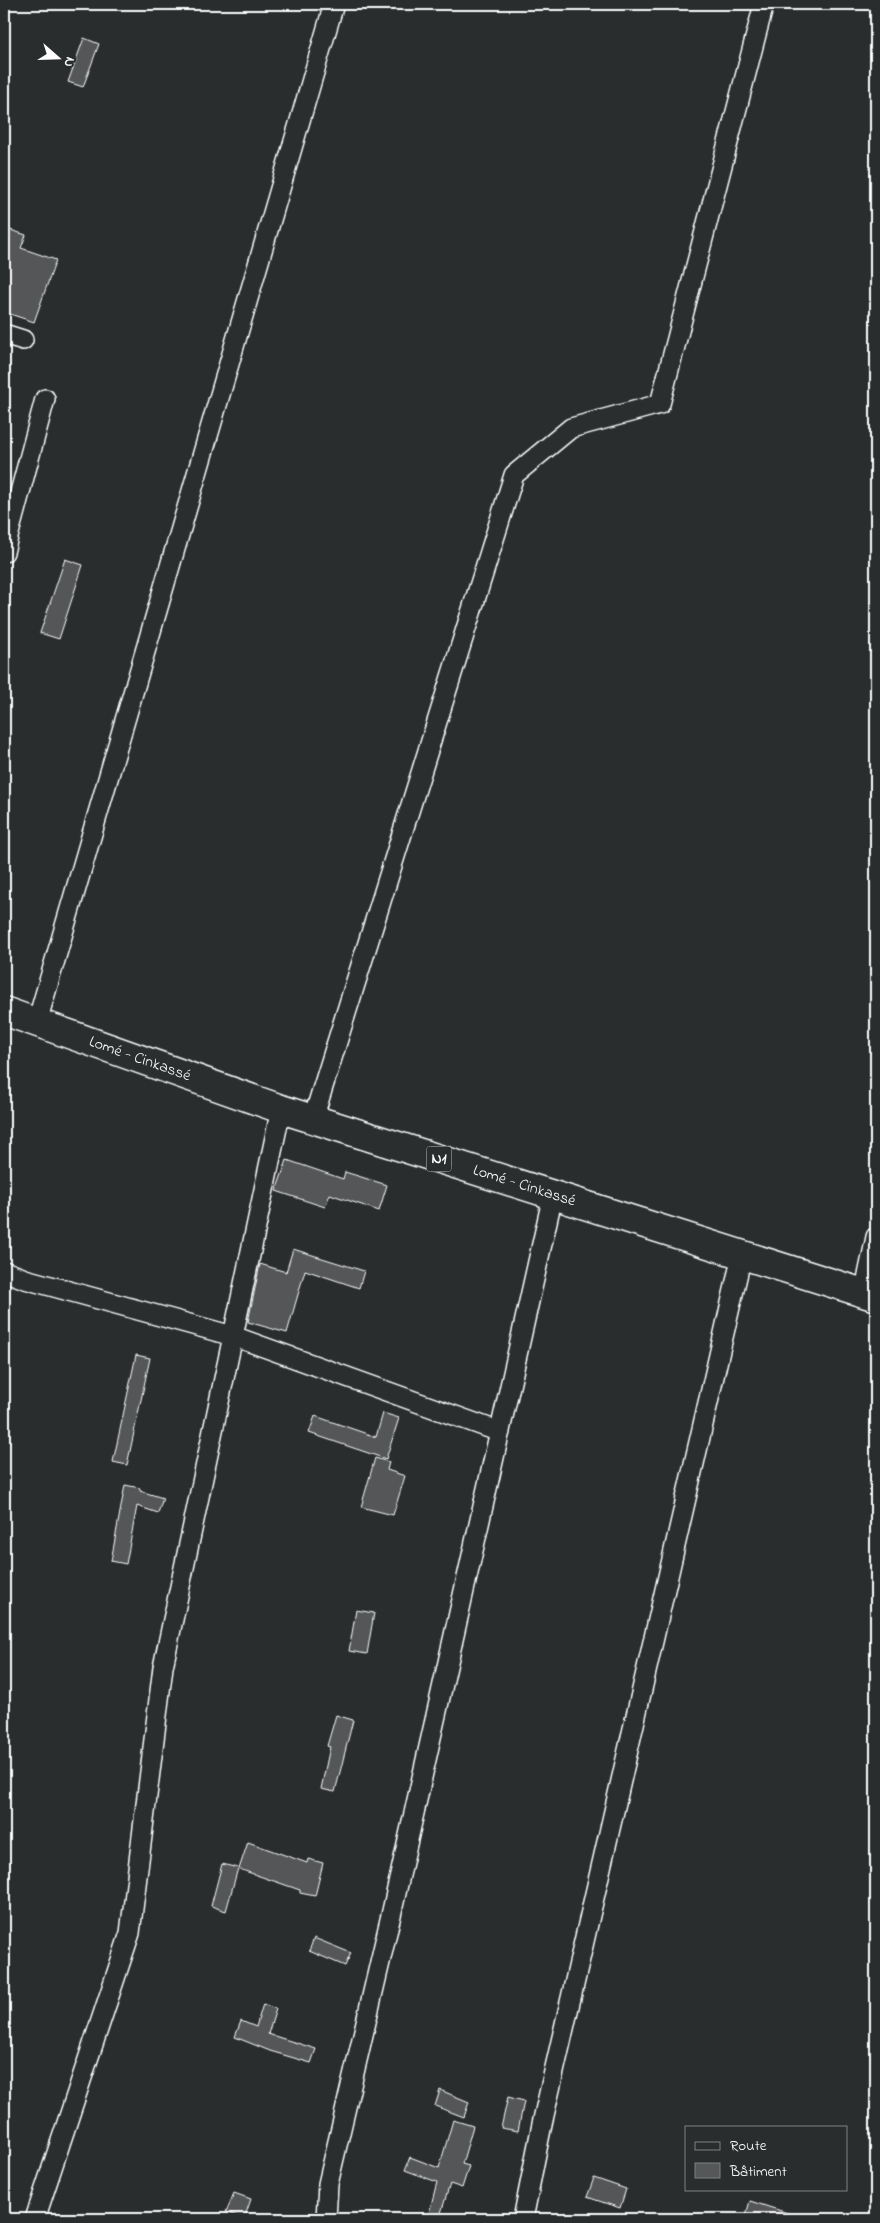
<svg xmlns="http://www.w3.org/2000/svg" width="880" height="2223" viewBox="0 0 880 2223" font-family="'Indie Flower',sans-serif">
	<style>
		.building { fill: #555758; stroke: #fff }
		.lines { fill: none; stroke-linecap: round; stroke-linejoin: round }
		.minor-casing { stroke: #fff; stroke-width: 22 }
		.trunk-casing { stroke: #fff; stroke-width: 31 }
		.minor { stroke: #2a2d2e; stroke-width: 19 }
		.trunk { stroke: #2a2d2e; stroke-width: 28 }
		.labels { text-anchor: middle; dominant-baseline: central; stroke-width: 4.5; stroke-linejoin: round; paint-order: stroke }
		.shield { fill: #2a2d2e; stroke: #bfc0c0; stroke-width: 1 }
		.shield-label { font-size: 15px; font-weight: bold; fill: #fff }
		.street-label { font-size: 16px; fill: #fff; stroke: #2a2d2e }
	</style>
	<rect width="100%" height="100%" fill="#2a2d2e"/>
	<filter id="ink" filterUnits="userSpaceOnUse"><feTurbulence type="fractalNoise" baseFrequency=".02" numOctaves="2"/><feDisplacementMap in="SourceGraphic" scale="10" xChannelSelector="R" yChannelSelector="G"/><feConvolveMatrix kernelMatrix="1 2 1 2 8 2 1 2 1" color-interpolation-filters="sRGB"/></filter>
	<g filter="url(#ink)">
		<path class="building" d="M84,38l15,6 -16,43 -15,-5z
			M4,228l22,7 -5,13 35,12 -22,62 -30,-10z
			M65,559l18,6 -24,74 -19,-6z
			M287,1160l56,19 2,-7 42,13 -8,26 -49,-17 -5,13 -49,-16z
			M293,1249l71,22 -5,17 -54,-18 -18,63 -39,-11 12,-58 26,8z
			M136,1355l14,3 -23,107 -14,-3z
			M383,1413l16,5 -13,41 -77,-26 6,-17 61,21z
			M375,1458l14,4 -2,8 18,6 -12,39 -32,-8z
			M125,1485l15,3v3l23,7 -5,15 -21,-7 -11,58 -15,-3z
			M356,1610l18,3 -7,41 -18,-3z
			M336,1715l17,5 -18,72 -14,-3 9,-42 -3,-1z
			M248,1842l59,21 1,-4 15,4 -8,33 -15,-3v-3l-61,-21z
			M222,1864l16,4 -12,43 -15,-5z
			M314,1938l37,15 -6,13 -36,-15z
			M263,2004l13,5 -8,25 48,15 -5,14 -41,-12 -35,-14 6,-16 15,6z
			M440,2090l29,12 -5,15 -29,-11z
			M508,2097l16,4 -6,30 -17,-3z
			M453,2120l20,6 -11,38 7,2 -7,22 -12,-4 -10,32 -11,-3 8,-31 -32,-12 5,-13 29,11z
			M594,2178l32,11 -6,19 -33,-11z
			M234,2193l17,6 -7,20 -18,-7z
			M750,2201l47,15 -1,3h-36l-14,-4z"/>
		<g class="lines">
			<defs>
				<path id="minor" d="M4,334l19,6
					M4,552l41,-153
					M37,1022l297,-1018
					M313,1119l201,-644 57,-47 89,-24 104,-400
					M4,1271l21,8 208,57 267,96
					M864,1294l12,-57
					M35,2219l95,-286 33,-266 118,-558
					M326,2219l2,-35 64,-273 161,-716
					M523,2219l19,-95 200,-869"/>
				<g id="trunk">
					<path id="s1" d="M4,1011l277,98 595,188"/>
				</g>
			</defs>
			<use href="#minor" class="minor-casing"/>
			<use href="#trunk" class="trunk-casing"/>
			<use href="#minor" class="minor"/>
			<use href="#trunk" class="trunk"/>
		</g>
	</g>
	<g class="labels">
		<rect class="shield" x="426.5" y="1146.5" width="25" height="25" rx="4"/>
		<g class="shield-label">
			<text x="439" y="1159">N1</text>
		</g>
		<g class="street-label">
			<text stroke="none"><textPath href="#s1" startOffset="144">Lomé - Cinkassé</textPath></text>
			<text stroke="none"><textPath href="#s1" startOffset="549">Lomé - Cinkassé</textPath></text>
		</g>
	</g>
	<rect width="880" height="2223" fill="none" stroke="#2a2d2e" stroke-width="20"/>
	<rect x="10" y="10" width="860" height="2203" fill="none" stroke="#fff" stroke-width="2" filter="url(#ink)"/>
	<rect x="685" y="2126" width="162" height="65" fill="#2a2d2e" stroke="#7f8182"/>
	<rect x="695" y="2142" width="25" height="8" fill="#2a2d2e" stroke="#7f8182"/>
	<text x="730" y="2150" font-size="15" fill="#ffffff">Route</text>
	<rect x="695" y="2163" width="25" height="15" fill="#555758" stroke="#7f8182"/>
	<text x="730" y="2176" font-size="15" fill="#ffffff">Bâtiment</text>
	<g transform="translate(58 58) rotate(110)" stroke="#2a2d2e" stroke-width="4" paint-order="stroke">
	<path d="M0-4L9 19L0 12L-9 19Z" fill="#ffffff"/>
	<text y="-8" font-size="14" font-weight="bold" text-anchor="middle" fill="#ffffff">N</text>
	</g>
</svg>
